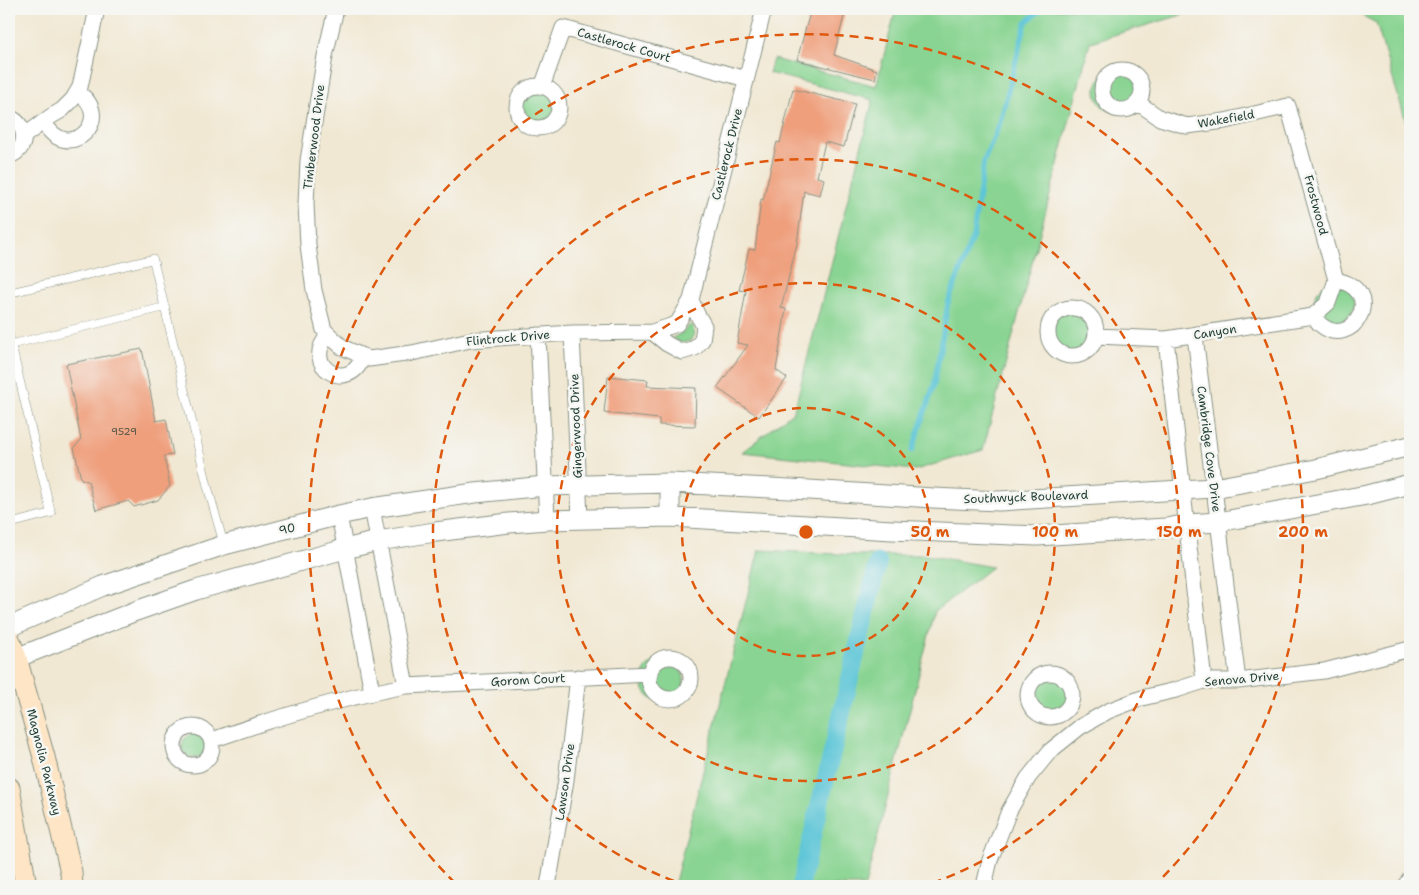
<svg xmlns="http://www.w3.org/2000/svg" width="1419" height="895" viewBox="0 0 1419 895" font-family="'Shantell Sans',sans-serif">
	<style>
		.green { fill: #89d492; stroke: #548863 }
		.lines { fill: none; stroke-linecap: round; stroke-linejoin: round }
		.stream { stroke: #5cc5d7; stroke-width: 5 }
		.canal { stroke: #5cc5d7; stroke-width: 18 }
		.building { fill: #ef9f7b }
		.service-casing { stroke: #889284; stroke-width: 9 }
		.minor-casing { stroke: #889284; stroke-width: 17 }
		.tertiary-casing { stroke: #889284; stroke-width: 21 }
		.secondary-casing { stroke: #889284; stroke-width: 23 }
		.service { stroke: #fff; stroke-width: 8 }
		.minor { stroke: #fff; stroke-width: 15 }
		.tertiary { stroke: #fff; stroke-width: 19 }
		.secondary { stroke: #fee5c5; stroke-width: 21 }
		.ring { fill: none; stroke: #de580e; stroke-width: 2.5; stroke-dasharray: 9 6 }
		.labels { text-anchor: middle; dominant-baseline: central; stroke-width: 5; stroke-linejoin: round; paint-order: stroke }
		.number-label { font-size: 10px; fill: #535646 }
		.street-label { font-size: 12px; fill: #1f3d34; stroke: #f6f6f2 }
		.centre { fill: #de580e; stroke: #f6f6f2; stroke-width: 2.5 }
		.ring-label { font-size: 15px; text-anchor: middle; font-weight: bold; fill: #de580e; stroke: #f6f6f2; stroke-width: 5; stroke-linejoin: round; paint-order: stroke }
	</style>
	<rect width="100%" height="100%" fill="#f6f6f2"/>
	<filter id="ink" filterUnits="userSpaceOnUse"><feTurbulence type="fractalNoise" baseFrequency=".02" numOctaves="2"/><feDisplacementMap in="SourceGraphic" scale="10" xChannelSelector="R" yChannelSelector="G"/><feConvolveMatrix kernelMatrix="1 2 1 2 8 2 1 2 1" color-interpolation-filters="sRGB"/></filter>
	<filter id="wash" filterUnits="userSpaceOnUse"><feTurbulence type="fractalNoise" baseFrequency=".0096" numOctaves="4" result="noise"/><feDisplacementMap in="SourceGraphic" scale="20" xChannelSelector="R" yChannelSelector="G"/><feGaussianBlur stdDeviation="1.12" result="paint"/><feColorMatrix in="noise" values="0 0 0 0 0 0 0 0 0 0 0 0 0 0 0 0 0 1.4 0 .05"/><feComposite in="paint" operator="in"/></filter>
	<g filter="url(#wash)">
		<rect width="100%" height="100%" fill="#f1e8d3"/>
		<path class="green" d="M896,9h306l-112,33 -107,408 -68,20 -173,-18 52,-41 79,-311 -104,-27 4,-14 103,27z
			M1350,9h60v126l-34,-112z
			M1096 91a21 21 0 1 1 42 0a21 21 0 1 1-42 0Z
			M516 111a21 21 0 1 1 42 0a21 21 0 1 1-42 0Z
			M1314 303a20 20 0 1 1 40 0a20 20 0 1 1-40 0Z
			M1050 332a21 21 0 1 1 42 0a21 21 0 1 1-42 0Z
			M691,324l2,2 1,8 -4,7 -9,2 -7,-4 -1,-1 10,-6z
			M759,550l99,5h67l67,12 -57,44 -70,275h-191z
			M642 681a21 21 0 1 1 42 0a21 21 0 1 1-42 0Z
			M1030 695a21 21 0 1 1 42 0a21 21 0 1 1-42 0Z
			M182 746a12 12 0 1 1 24 0a12 12 0 1 1-24 0Z"/>
		<g class="lines">
			<path class="stream" d="M912,451l22,-66 14,-82 25,-67 11,-75 16,-39 26,-100 16,-13"/>
			<path class="canal" d="M800,886l78,-324"/>
		</g>
		<g id="blocks">
			<path class="building" d="M811,9h35l-12,46 43,15 -2,9 -78,-19z
				M793,89l62,15 -11,43 -19,-5 -8,35 7,2 -4,16 -16,-4 -7,53 -16,64 5,1 -10,61 11,8 -28,39 -42,-29 31,-43 -11,-2 9,-52 -7,-1 10,-41 6,1 6,-51 2,1 14,-58 3,1z
				M142,349l14,72 10,-2 7,36 -9,1 6,30 -12,14 -24,7 -6,-6 -32,9 -8,-29 -7,-2 -7,-31 7,-8 -15,-76z
				M608,376l40,4 -1,6 49,2 -1,38 -36,-1v-6l-55,-6z"/>
		</g>
	</g>
	<g filter="url(#ink)">
		<use href="#blocks" fill-opacity="0" stroke="#889284" stroke-width="1"/>
		<g class="lines">
			<defs>
				<path id="service" d="M9,293l144,-34 55,229 16,57
					M9,335l42,178 -42,11
					M9,345l156,-38"/>
				<path id="minor" d="M336,9l-11,47 -11,67 -6,38 -2,43 2,41 6,45 10,40 18,17 27,12 43,-6 58,-13 102,-7 80,-1 25,-8 14,-24 73,-291
					M1102 90a20 20 0 1 1 40 0a20 20 0 1 1-40 0Z
					M517 107a21 21 0 1 1 42 0a21 21 0 1 1-42 0Z
					M542,87l21,-59 183,51
					M9,117c19,7 20,33 0,39
					M44,122c23,44 74,-4 33,-30
					M24,136l26,-19 12,-7 11,-11 7,-12 17,-78
					M1048 332a24 24 0 1 1 48 0a24 24 0 1 1-48 0Z
					M1313,316c3,3 5,7 8,9 31,26 67,-35 15,-45
					M652,332l15,12 15,8 13,-4 7,-8 2,-14 -7,-12 -6,-14
					M572,333l8,186
					M329,335c-30,30 21,61 34,21
					M538,335l9,185
					M1096,336l70,3 147,-23 15,-13 8,-23 -48,-174 -63,15 -38,5 -27,-8 -22,-15
					M1195,336l43,345
					M1166,339l38,342
					M372,508l34,178
					M339,515l33,177
					M649 678a21 21 0 1 1 42 0a21 21 0 1 1-42 0Z
					M1028 695a22 22 0 1 1 44 0a22 22 0 1 1-44 0Z
					M174 746a19 19 0 1 1 38 0a19 19 0 1 1-38 0Z
					M212,740c63,-22 128,-42 194,-54l244,-12
					M548,886l18,-106 12,-103
					M984,886l6,-26 19,-49 19,-33 22,-27 30,-24 28,-16 34,-13 34,-8 28,-9h34l86,-10 86,-22
					M1405,886l5,-8"/>
				<path id="tertiary" d="M670,517v-34
					M9,627l94,-41 121,-41 115,-30 33,-7 103,-15 70,-7 125,-3 139,7 124,8 66,3 215,-13 102,-19 94,-23
					M9,662l7,-4 120,-47 60,-21 149,-41 33,-8 57,-9 74,-9 38,-3 123,-3 222,13 145,6 129,-8 22,-4 30,-2 149,-27 43,-11"/>
				<path id="secondary" d="M9,639l7,19 28,99 27,115 1,14
					M9,788l17,98"/>
			</defs>
			<use href="#service" class="service-casing"/>
			<use href="#minor" class="minor-casing"/>
			<use href="#tertiary" class="tertiary-casing"/>
			<use href="#secondary" class="secondary-casing"/>
			<use href="#service" class="service"/>
			<use href="#minor" class="minor"/>
			<use href="#tertiary" class="tertiary"/>
			<use href="#secondary" class="secondary"/>
		</g>
	</g>
	<g class="ring">
		<circle cx="806" cy="532" r="124"/>
		<circle cx="806" cy="532" r="249"/>
		<path d="M688 886A373 373 0 1 1 924 886"/>
		<path d="M455 883A497 497 0 1 1 1157 883"/>
	</g>
	<g class="labels">
		<g class="number-label">
			<text x="124" y="431">9529</text>
		</g>
		<g class="street-label">
			<text transform="translate(624 45) rotate(16)">Castlerock Court</text>
			<text transform="translate(1226 119) rotate(-10)">Wakefield</text>
			<text transform="translate(314 137) rotate(-83)">Timberwood Drive</text>
			<text transform="translate(727 154) rotate(-76)">Castlerock Drive</text>
			<text transform="translate(1316 205) rotate(75)">Frostwood</text>
			<text transform="translate(1215 332) rotate(-9)">Canyon</text>
			<text transform="translate(508 338) rotate(-5)">Flintrock Drive</text>
			<text transform="translate(576 426) rotate(-92)">Gingerwood Drive</text>
			<text transform="translate(1209 449) rotate(83)">Cambridge Cove Drive</text>
			<text transform="translate(1026 497) rotate(-2)">Southwyck Boulevard</text>
			<text transform="translate(287 529) rotate(-15)">90</text>
			<text transform="translate(1242 679) rotate(-5)">Senova Drive</text>
			<text transform="translate(528 680) rotate(-3)">Gorom Court</text>
			<text transform="translate(44 762) rotate(76)">Magnolia Parkway</text>
			<text transform="translate(565 782) rotate(-82)">Lawson Drive</text>
		</g>
	</g>
	<circle cx="806" cy="532" r="8" class="centre"/>
	<g class="ring-label">
		<text x="930" y="537">50 m</text>
		<text x="1055" y="537">100 m</text>
		<text x="1179" y="537">150 m</text>
		<text x="1303" y="537">200 m</text>
	</g>
	<rect width="1419" height="895" fill="none" stroke="#f6f6f2" stroke-width="30"/>
</svg>
